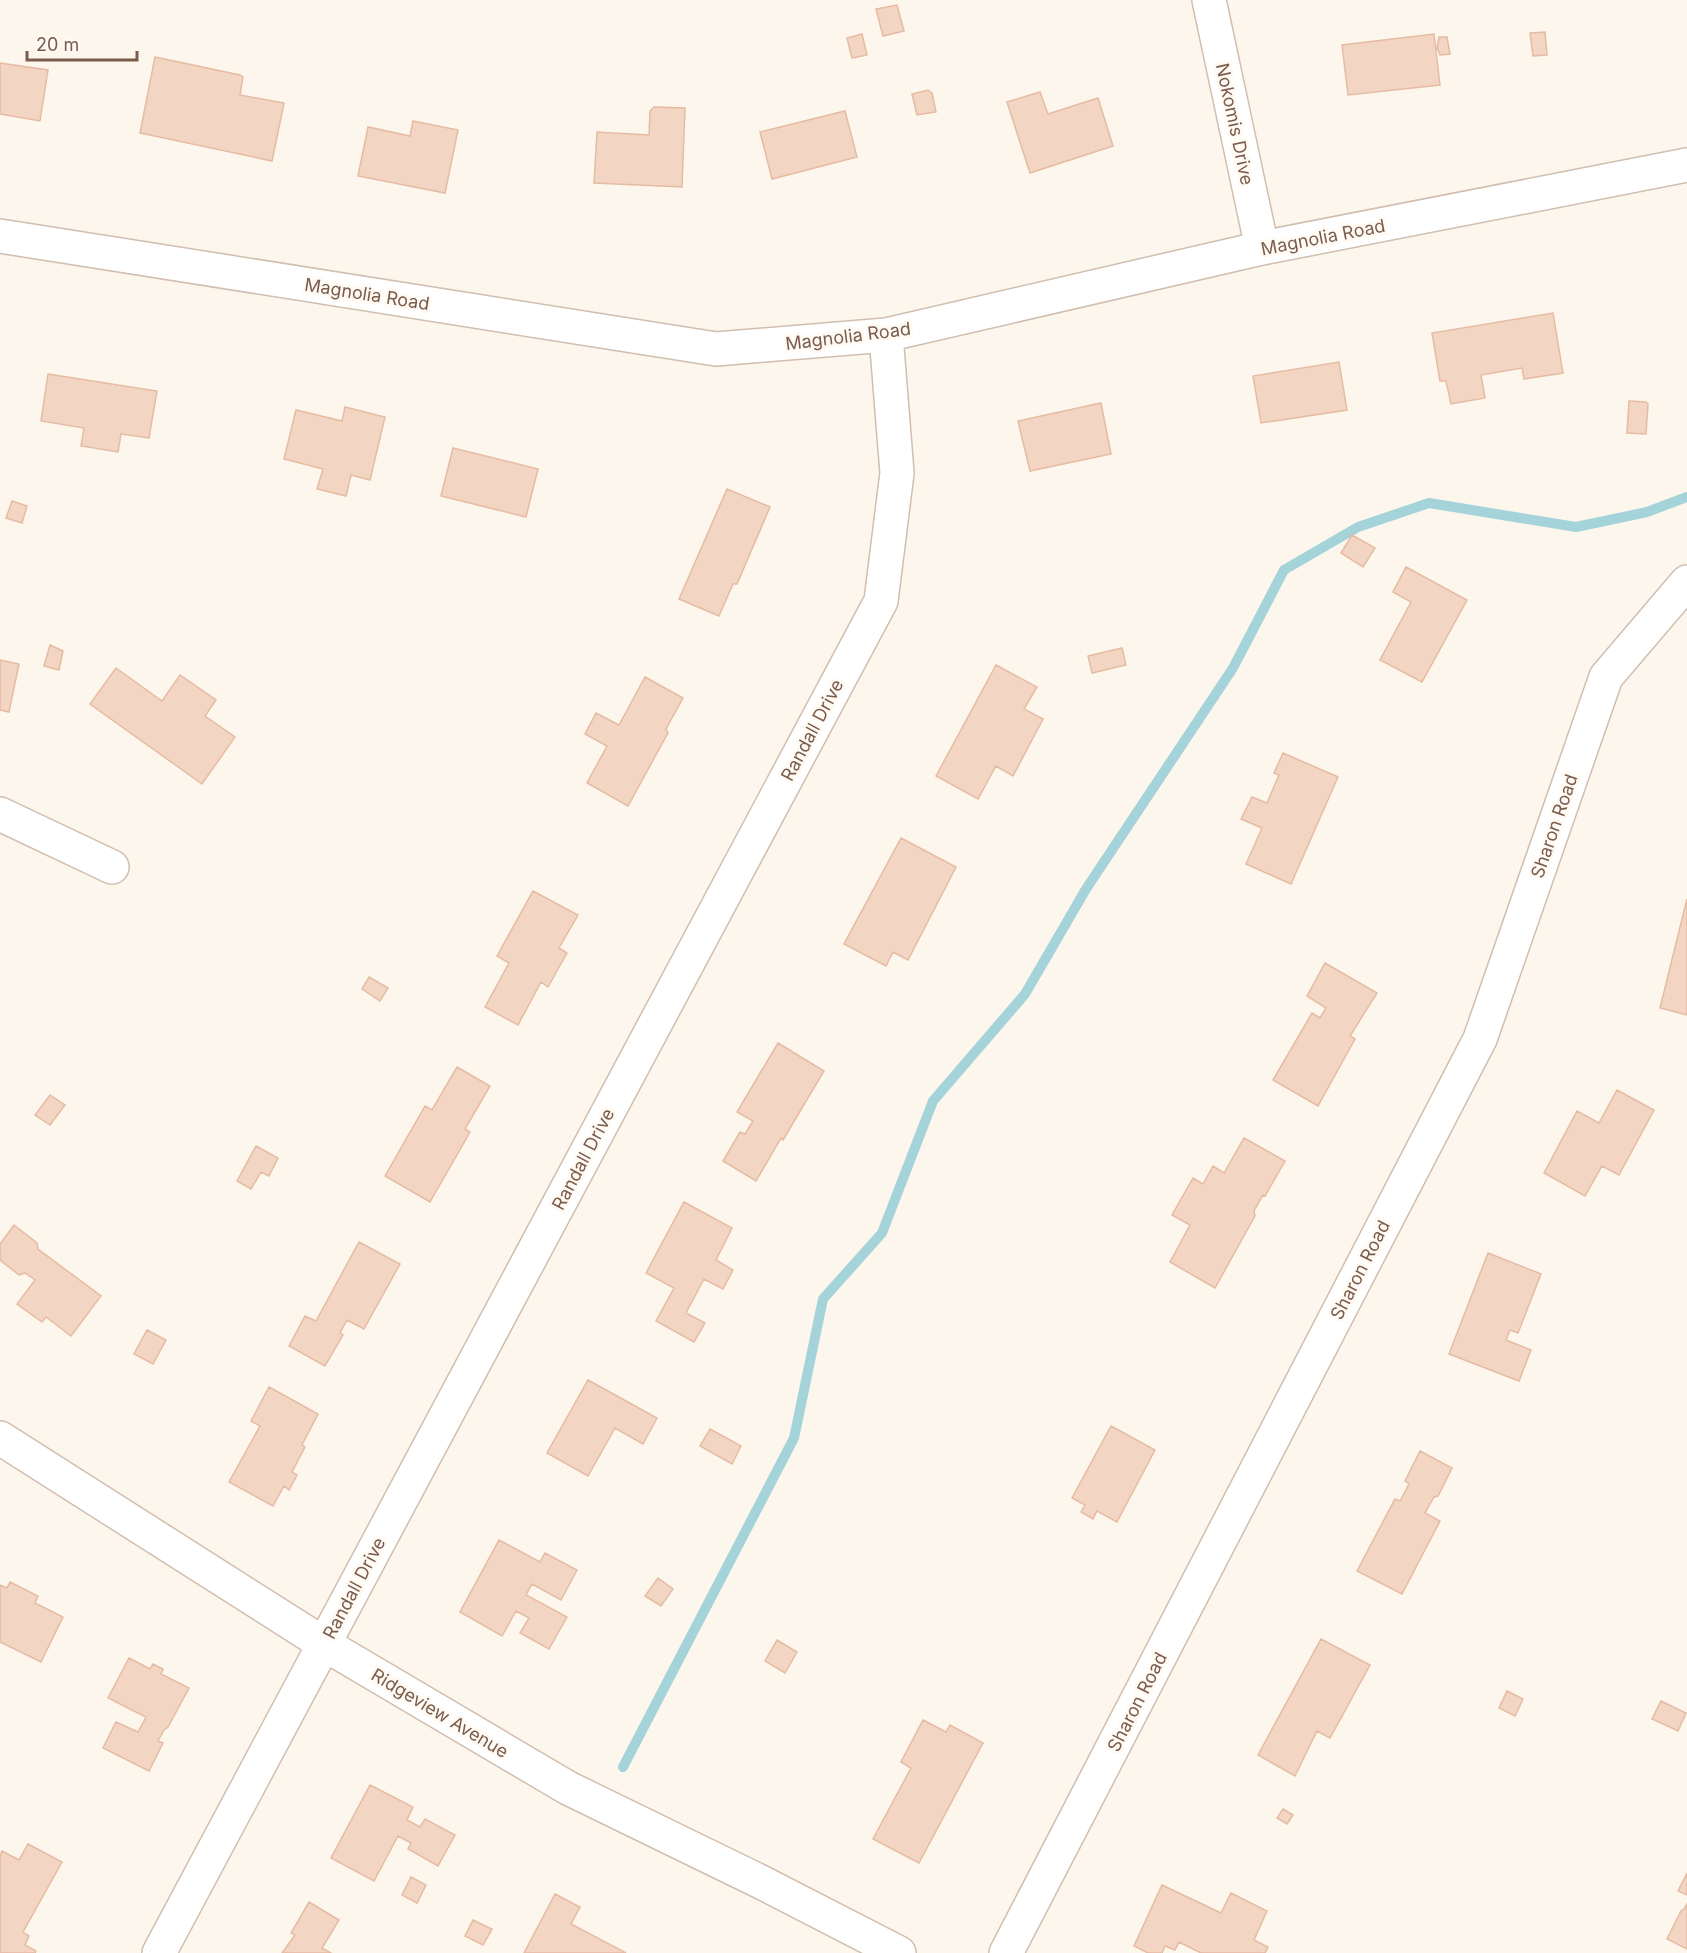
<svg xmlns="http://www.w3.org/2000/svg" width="1687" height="1953" viewBox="0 0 1687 1953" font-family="Inter,sans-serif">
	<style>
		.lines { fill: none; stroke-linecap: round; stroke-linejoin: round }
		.stream { stroke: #a5d3da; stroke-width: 10 }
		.building { fill: #f3d5c3; stroke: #e6bba3; stroke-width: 1.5 }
		.minor-casing { stroke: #d1beb0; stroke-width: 36 }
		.minor { stroke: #fff; stroke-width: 33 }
		.labels { text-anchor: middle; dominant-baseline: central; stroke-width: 6; stroke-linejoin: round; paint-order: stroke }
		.street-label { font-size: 18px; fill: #7a5c4d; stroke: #fffaf3 }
	</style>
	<rect width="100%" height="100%" fill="#fdf6ec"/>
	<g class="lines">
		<path class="stream" d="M623,1767l171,-329 29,-139 59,-66 51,-132 92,-107 61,-105 147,-221 51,-98 74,-43 71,-24 147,24 71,-15 40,-15"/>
	</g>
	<path class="building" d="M897,5l7,26 -21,5 -7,-27z
		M1545,32l2,23 -14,1 -3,-23z
		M862,34l5,21 -15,3 -5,-20z
		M1434,34l6,51 -92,10 -6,-50z
		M1439,37h8l3,17 -10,1 -3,-7z
		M155,57l85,18 3,2 -3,18 44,8 -12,58 -132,-28z
		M0,63l48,7 -8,51 -40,-7z
		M928,90l4,3 4,19 -19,3 -5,-21z
		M1040,92l8,22 50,-16 15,48 -83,27 -23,-71z
		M654,107l31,1 -3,79 -88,-4 3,-51 52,3 1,-24z
		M845,111l12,46 -85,22 -12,-47z
		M413,121l45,9 -13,63 -87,-17 10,-49 42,9z
		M1553,313l10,60 -39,6 -2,-11 -41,7 4,23 -34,6 -5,-23h-6l-8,-48z
		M1339,362l8,48 -86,13 -8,-47z
		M48,374l109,17 -8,47 -28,-4 -3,18 -37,-6 3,-18 -43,-7z
		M1629,401l17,1 2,2 -2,30 -19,-1z
		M1101,403l10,51 -81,17 -12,-50z
		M345,407l40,10 -15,63 -19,-5 -5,21 -29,-7 6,-20 -39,-10 12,-49 46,11z
		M453,448l85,21 -12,48 -85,-21z
		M727,489l43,18 -33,77h-4l-14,32 -40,-17z
		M12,501l15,5 -5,17 -16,-5z
		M1352,535l23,13 -12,19 -22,-14z
		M1406,567l61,33 -45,82 -42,-22 31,-58 -18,-10z
		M50,645l13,6 -4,19 -15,-4z
		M1122,648l4,17 -34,8 -4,-17z
		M0,660l19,4 -10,48 -9,-2z
		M996,665l41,22 -13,22 19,10 -30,57 -17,-10 -18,33 -42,-23z
		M116,668l46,33 18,-26 36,25 -11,16 30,21 -33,47 -112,-80z
		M645,677l38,21 -17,31 2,4 -40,73 -41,-23 20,-37 -22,-12 11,-21 23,12z
		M1283,753l55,24 -47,107 -45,-20 16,-36 -21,-9 11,-22 15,6 12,-28 -5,-2z
		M901,838l55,29 -48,93 -15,-8 -7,14 -42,-22z
		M533,891l45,24 -19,33 8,5 -19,34 -7,-5 -23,43 -33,-18 24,-44 -12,-7z
		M1687,899v116l-27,-7z
		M1325,963l52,30 -27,43 5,3 -37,67 -45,-26 39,-67 8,5 6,-10 -19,-12z
		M369,977l19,11 -8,13 -18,-12z
		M778,1043l46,28 -41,69 -2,-2 -25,43 -33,-20 17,-29 5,2 8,-13 -16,-9z
		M457,1067l33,19 -25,43 5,3 -40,70 -45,-26 40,-70 7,4z
		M1617,1090l37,20 -35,65 -17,-9 -17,30 -41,-23 33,-62 22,12z
		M50,1095l15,10 -15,20 -15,-10z
		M1244,1138l41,23 -20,35 -2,-1 -9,16 1,5 -40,72 -45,-26 20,-37 -18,-10 21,-37 10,6 10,-18 11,7z
		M256,1146l22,12 -9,18 -8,-4 -10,17 -14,-8z
		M684,1202l48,26 -16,32 17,10 -10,19 -19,-10 -18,34 19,10 -11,19 -38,-21 18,-33 -28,-15z
		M14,1225l23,18 1,6 63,47 -30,40 -25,-19 -4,5 -25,-18 18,-24 -10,-7 -6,2 -19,-15v-16z
		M359,1242l41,22 -36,65 -17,-9 -7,13 3,2 -18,31 -36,-20 16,-30 11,5z
		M1488,1253l53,21 -23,59 -8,-3 -4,10 25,10 -12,31 -70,-27z
		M147,1330l19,10 -13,24 -19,-10z
		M588,1380l69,38 -14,26 -28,-16 -27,48 -41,-23z
		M269,1387l49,27 -16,31 3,2 -13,25 5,3 -8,15 -5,-4 -11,20 -44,-24 31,-56 -9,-5z
		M1111,1426l44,24 -38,72 -20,-11 -4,8 -12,-7 4,-7 -13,-7z
		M710,1429l31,17 -9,18 -32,-18z
		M1420,1451l32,17 -14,28 -4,1 -9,16 15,8 -38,73 -45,-23 38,-72 5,2 9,-17 -4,-3z
		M499,1540l41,22 5,-9 32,17 -16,30 -29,-16 -6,11 41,22 -18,32 -29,-16 9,-15 -13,-7 -14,25 -42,-24z
		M658,1578l15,11 -12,17 -16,-10z
		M10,1582l28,14 -3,7 28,14 -22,45 -41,-20v-57l7,3z
		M1321,1639l49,26 -40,73 -13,-7 -22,45 -37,-21z
		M777,1640l20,12 -12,21 -20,-12z
		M129,1658l21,11 3,-5 10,5 -2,5 28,14 -21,39 -4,3 -6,11 5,2 -14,28 -46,-23 13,-26 22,10 8,-15 -38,-19z
		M1507,1691l16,8 -8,17 -16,-8z
		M1661,1701l25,12 -8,18 -26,-12z
		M923,1720l23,12 4,-7 33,18 -64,120 -46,-24 38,-71 -10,-6z
		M370,1785l43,22 -6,13 13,7 5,-8 30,16 -17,31 -30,-17 3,-6 -13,-7 -24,45 -43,-23z
		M1283,1809l10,6 -6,9 -10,-6z
		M28,1844l34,18 -39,70 6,4 -4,9 11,6 -1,2h-35v-97l2,-5 17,9z
		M1687,1873v22l-9,-4z
		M411,1877l15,8 -9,18 -15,-8z
		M1162,1885l59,28 10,-20 36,18 -13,29 14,7 -3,6h-64l-22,-11 -4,8 -10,-4 -3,7h-14l-14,-7z
		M555,1894l25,13 -9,17 55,29h-102z
		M309,1902l30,18 -17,28 9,5h-49l13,-18 -4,-2z
		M1687,1904v45l-20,-10 14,-28 3,-2z
		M473,1920l19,9 -9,16 -18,-9z"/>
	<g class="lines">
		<defs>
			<path id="minor" d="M1209,0l53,248
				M0,236l716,113 170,-14 376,-87 425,-83
				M0,814l112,53
				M0,1438l324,206 244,144 193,94 138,71
				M159,1953l722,-1352 16,-128 -11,-138
				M1006,1953l474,-914 126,-362 81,-95"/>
		</defs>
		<use href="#minor" class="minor-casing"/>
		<use href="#minor" class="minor"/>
	</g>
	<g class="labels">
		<g class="street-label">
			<text transform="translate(1235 124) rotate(78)">Nokomis Drive</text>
			<text transform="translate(1323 237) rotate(-11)">Magnolia Road</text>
			<text transform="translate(367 294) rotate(9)">Magnolia Road</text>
			<text transform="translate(848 336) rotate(-7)">Magnolia Road</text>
			<text transform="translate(812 730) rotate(-62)">Randall Drive</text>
			<text transform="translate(1554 826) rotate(-71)">Sharon Road</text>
			<text transform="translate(583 1159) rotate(-62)">Randall Drive</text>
			<text transform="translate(1360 1270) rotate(-63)">Sharon Road</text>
			<text transform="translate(354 1588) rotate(-62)">Randall Drive</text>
			<text transform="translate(1137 1702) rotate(-63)">Sharon Road</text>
			<text transform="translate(440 1713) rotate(31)">Ridgeview Avenue</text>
		</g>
	</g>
	<path d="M27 51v9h110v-9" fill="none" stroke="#7a5c4d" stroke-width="3"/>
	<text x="36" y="51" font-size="18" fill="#7a5c4d" stroke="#fffaf3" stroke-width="4.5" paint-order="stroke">20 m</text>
</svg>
